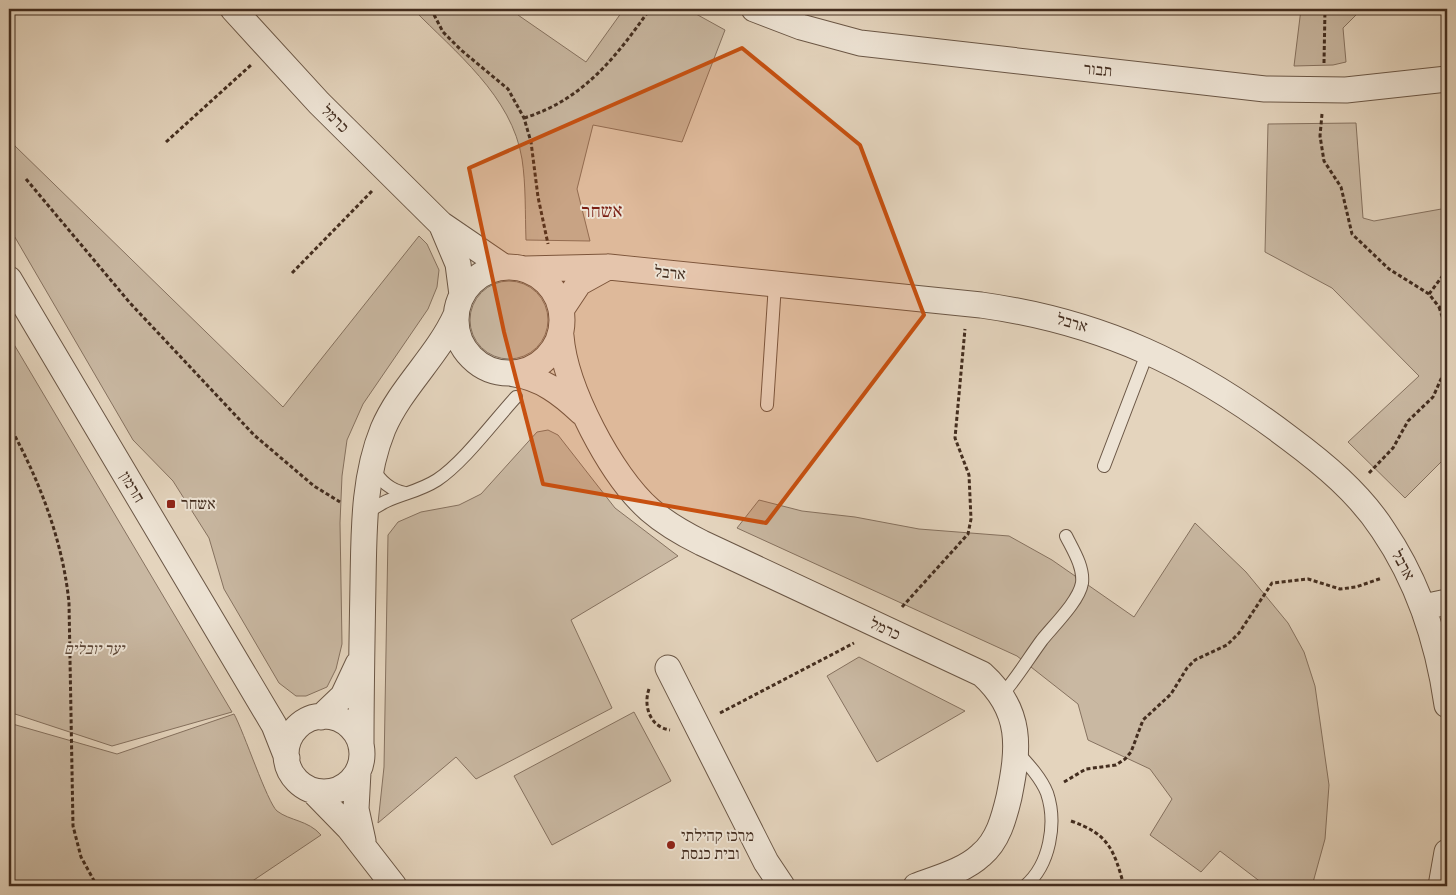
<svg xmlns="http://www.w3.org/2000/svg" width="1456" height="895" viewBox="0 0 1456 895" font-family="'IM FELL Double Pica','Frank Ruhl Libre',serif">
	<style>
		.green { fill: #c9b8a2; stroke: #867260 }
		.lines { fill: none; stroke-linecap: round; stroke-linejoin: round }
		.service-casing { stroke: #6b5746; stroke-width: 14 }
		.minor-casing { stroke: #6b5746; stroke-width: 27 }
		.path { stroke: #432d1f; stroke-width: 3; stroke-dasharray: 4 2.5; stroke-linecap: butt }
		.service { stroke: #ede3d4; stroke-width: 12 }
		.minor { stroke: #ede3d4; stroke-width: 25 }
		.marked { fill: #c75010; fill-opacity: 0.2; stroke: #c75010; stroke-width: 4; stroke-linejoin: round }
		.poi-dot { fill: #8f2418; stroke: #ede3d4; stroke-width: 2 }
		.labels { text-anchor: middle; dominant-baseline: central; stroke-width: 4; stroke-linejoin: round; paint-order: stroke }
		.street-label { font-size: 16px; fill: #432d1f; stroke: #ede3d4 }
		.poi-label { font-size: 16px; fill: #432d1f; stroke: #ede3d4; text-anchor: start }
		.park-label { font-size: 16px; font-style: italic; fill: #5e4939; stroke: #ede3d4 }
		.quarter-label { font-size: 19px; fill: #7a1f14; stroke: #ede3d4 }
	</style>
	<rect width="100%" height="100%" fill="#e4d4bd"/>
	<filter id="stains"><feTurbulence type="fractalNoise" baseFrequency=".004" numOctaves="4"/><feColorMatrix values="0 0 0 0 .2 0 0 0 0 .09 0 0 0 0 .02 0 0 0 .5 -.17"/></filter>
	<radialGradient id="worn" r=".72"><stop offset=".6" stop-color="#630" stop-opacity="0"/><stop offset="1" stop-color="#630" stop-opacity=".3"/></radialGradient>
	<path class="green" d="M413,9h100l5,6 68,47 38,-53h63l38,21 -43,112 -89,-17 -16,64 13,52 -64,-1c-1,-27 0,-55 -4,-81 -10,-63 -67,-107 -109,-150z
		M1301,9h61l-19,19 3,34 -13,3 -39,1z
		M1356,123l7,95 11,3 73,-13v248l-42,42 -57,-56 71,-66 -87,-88 -67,-36 3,-128z
		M9,137l6,9 268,261 136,-171 8,8 12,26 -2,17 -9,22 -65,95 -16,36 -5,36 -2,47 2,121 -6,25 -9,18 -21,9h-10l-17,-13 -55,-94 -15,-51 -36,-57 -40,-41 -124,-213z
		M470 320a39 39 0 1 1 78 0a39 39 0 1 1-78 0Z
		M9,336l223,376 -120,34 -103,-34z
		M548,430l10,5 57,73 63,48 -107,64 41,88 -136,71 -20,-22 -78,66 6,-56 4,-232 10,-13 23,-10 38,-7 22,-11 56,-62z
		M759,500l43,11 53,6 64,12 90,7 43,24 82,57 61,-94 51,49 42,51 16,29 11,34 14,99 -4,54 -13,47h-46l-46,-35 -19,21 -51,-37 22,-36 -22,-30 -62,-29 -10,-36 -61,-48 -280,-128z
		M859,657l106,54 -88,51 -50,-86z
		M634,712l37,69 -119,64 -38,-69z
		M234,714c10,18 33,88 43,97 13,10 31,9 44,24l-76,51h-236v-163l108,31z"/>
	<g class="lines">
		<defs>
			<path id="service" d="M767,405l8,-121
				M1104,466l44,-115
				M373,468c7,13 17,22 32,25
				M365,515c26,-22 47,-19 72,-35 27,-18 56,-58 79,-83
				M1001,696c16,-18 27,-37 41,-56 12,-15 37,-39 40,-57 2,-16 -9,-33 -16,-47
				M1017,752c11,12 24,26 30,41 10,30 3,72 -22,93"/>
			<path id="minor" d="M233,9l86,94 122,121 63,43
				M754,9l47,18 59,16 405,46 81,1 101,-11
				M442,226l16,38 4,31
				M456 320a53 53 0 1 1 106 0a53 53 0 1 1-106 0Z
				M525,269l84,-2 372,38c121,17 212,60 308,133 35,26 70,55 94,92 36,53 55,112 64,175
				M9,279l265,446 13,33
				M561,310l18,-27 29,-16
				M561,336c4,52 50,140 89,174 16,14 34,24 52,33l280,131c41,37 37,74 27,123 -5,21 -11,44 -28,58 -17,16 -44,23 -65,31
				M514,374c27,4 47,19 67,38
				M1424,607l23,-5
				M668,668l98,194 16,24
				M286 754a38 38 0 1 1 76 0a38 38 0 1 1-76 0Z
				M321,717l22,-21 15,-32
				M361,746c0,-54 1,-109 2,-163 1,-51 0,-105 20,-154 18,-42 54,-72 73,-114
				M358,772l-2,37 7,32
				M313,791l36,37 45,58
				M1441,886l6,-34"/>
		</defs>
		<use href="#service" class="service-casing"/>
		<use href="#minor" class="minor-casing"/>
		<path class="path" d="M431,9l12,23 18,18 47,39 16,29 7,24 7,55 10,47
			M47,13l6,-4
			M1324,63l1,-54
			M1322,114l-2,22 4,25 17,26 11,47 37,35 40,25 10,13 8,1
			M524,118c59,-18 92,-61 126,-109
			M166,142l85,-77
			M26,179l104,124 124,132 60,51 26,16
			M292,273l80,-82
			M1429,294l18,-24
			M1439,307l8,24v9
			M9,425c30,54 54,116 60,178l4,223 8,31 16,29
			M1369,473l24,-25 15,-27 25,-24 12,-27 2,-19
			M902,607l66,-73 3,-15 -2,-44 -14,-37 10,-109
			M649,689c-6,17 1,38 21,41
			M720,713l134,-70
			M1064,782l22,-13 30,-4 9,-6 6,-7 12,-32 28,-26 16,-26 8,-8 32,-15 12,-12 33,-50 36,-4 32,10 16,-2 26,-9
			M1071,821c38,13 43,29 53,65"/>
		<use href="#service" class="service"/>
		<use href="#minor" class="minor"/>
	</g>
	<path class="marked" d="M742,48l118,97 64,170 -158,208 -223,-39 -39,-152 -35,-164z"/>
	<g class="poi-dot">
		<rect x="166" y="499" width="10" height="10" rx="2.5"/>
		<circle cx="671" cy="845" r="5"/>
	</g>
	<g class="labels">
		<g class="street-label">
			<text transform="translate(1098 70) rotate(6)">תבור</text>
			<text transform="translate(335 119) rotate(45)">כרמל</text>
			<text transform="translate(670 273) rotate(6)">ארבל</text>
			<text transform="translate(1072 323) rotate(16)">ארבל</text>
			<text transform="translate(132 487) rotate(59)">חרמון</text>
			<text transform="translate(1403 565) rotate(62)">ארבל</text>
			<text transform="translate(885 629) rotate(25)">כרמל</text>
		</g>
		<g class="poi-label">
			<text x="181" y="504">אשחר</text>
			<text x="681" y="836">מרכז קהילתי<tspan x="681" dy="18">ובית כנסת</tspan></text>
		</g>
		<g class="park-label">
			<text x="94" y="649">יער יובלים</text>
		</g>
		<g class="quarter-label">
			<text x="602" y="211">אשחר</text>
		</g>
	</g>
	<rect width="1456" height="895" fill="none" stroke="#e4d4bd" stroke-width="30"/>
	<rect x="10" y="10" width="1436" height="875" fill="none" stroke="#432d1f" stroke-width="2.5"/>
	<rect x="15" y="15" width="1426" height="865" fill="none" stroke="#432d1f"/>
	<rect width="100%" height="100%" filter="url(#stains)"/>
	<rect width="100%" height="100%" fill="url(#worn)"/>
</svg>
